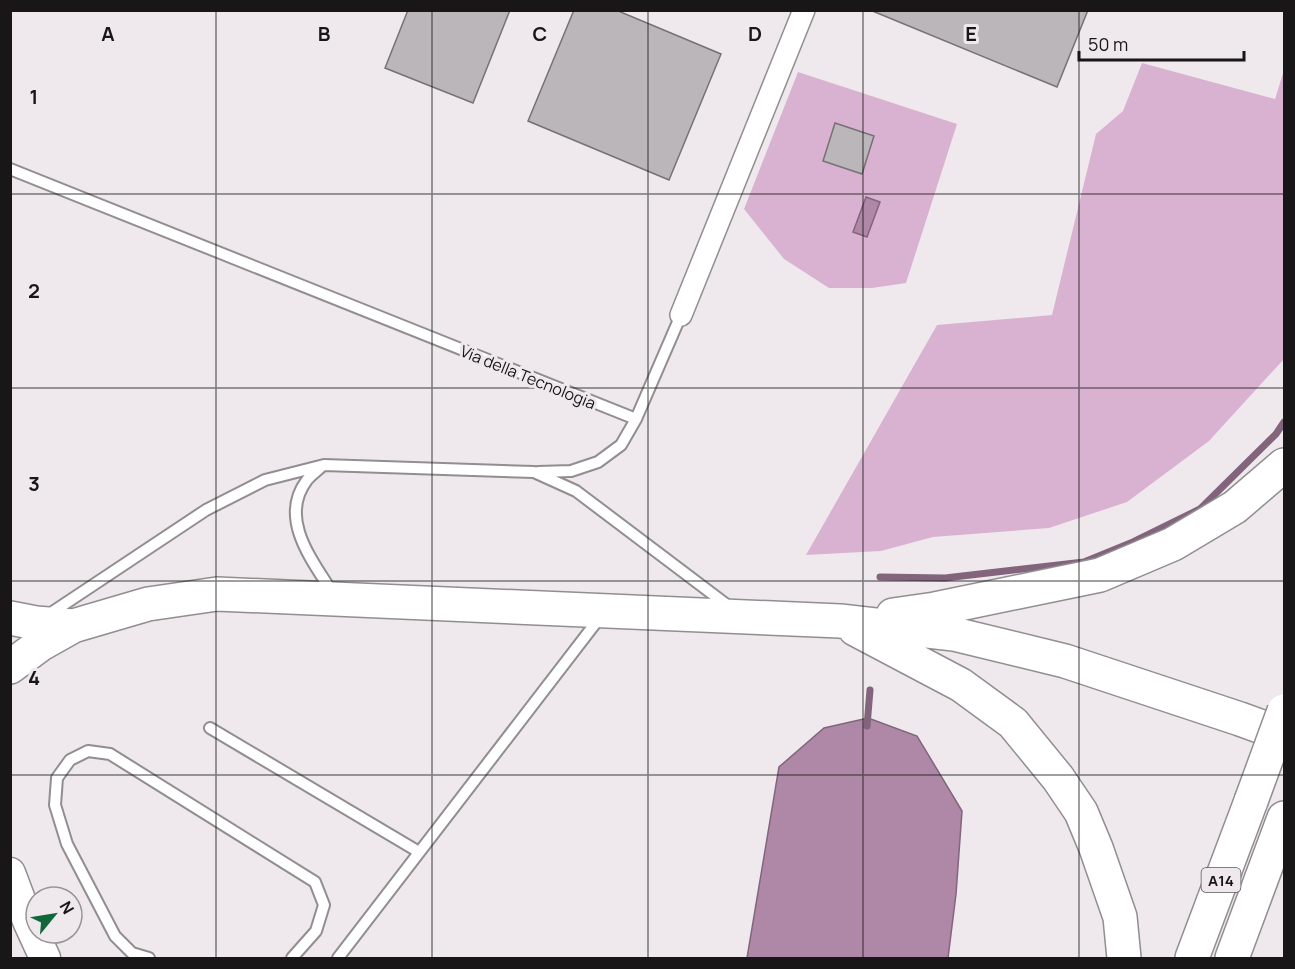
<svg xmlns="http://www.w3.org/2000/svg" width="1295" height="969" viewBox="0 0 1295 969" font-family="Manrope,sans-serif">
	<style>
		.green { fill: #dab2d1; fill-rule: evenodd }
		.water { fill: #af87a7; stroke: #82657c; stroke-width: 1.5 }
		.lines { fill: none; stroke-linecap: round; stroke-linejoin: round }
		.stream { stroke: #82657c; stroke-width: 7 }
		.building { fill: #bbb6ba; stroke: #767175; stroke-width: 1.5 }
		.lane-casing { stroke: #928d91; stroke-width: 14 }
		.street-casing { stroke: #928d91; stroke-width: 24 }
		.secondary-casing { stroke: #928d91; stroke-width: 33 }
		.highway-casing { stroke: #928d91; stroke-width: 36 }
		.lane { stroke: #fff; stroke-width: 10 }
		.street { stroke: #fff; stroke-width: 21 }
		.secondary { stroke: #fff; stroke-width: 30 }
		.highway { stroke: #fff; stroke-width: 33 }
		.highway-bridge-casing { stroke: #928d91; stroke-width: 36; stroke-linecap: butt }
		.highway-bridge { stroke: #fff; stroke-width: 33 }
		.grid { fill: none; stroke: #181617; stroke-width: 1.5; stroke-opacity: 0.55 }
		.labels { text-anchor: middle; dominant-baseline: central; stroke-width: 6; stroke-linejoin: round; paint-order: stroke }
		.shield { fill: #efe9ed; stroke: #585557; stroke-width: 1.5 }
		.shield-label { font-size: 15px; font-weight: bold; fill: #181617 }
		.street-label { font-size: 16px; fill: #181617; stroke: #efe9ed }
		.grid-label { font-size: 20px; text-anchor: middle; font-weight: bold; fill: #181617; stroke: #efe9ed; stroke-width: 6; stroke-linejoin: round; paint-order: stroke }
	</style>
	<rect width="100%" height="100%" fill="#efe9ed"/>
	<path class="green" d="M1142,63l133,36 9,-29v289l-75,82 -82,61 -78,26 -116,9 -52,14 -75,4 131,-230 115,-10 44,-181 27,-23z
		M798,72l159,52 -51,159 -34,5h-43l-45,-29 -40,-50zM835,124l39,12 -12,38 -39,-13z"/>
	<path class="water" d="M866,197l14,5 -13,35 -14,-5z
		M868,718l49,18 45,75 -6,83 -8,64h-201l32,-191 45,-39z"/>
	<g class="lines">
		<path class="stream" d="M880,577l65,1 139,-16 49,-20 67,-33 76,-75 8,-12
			M867,726l3,-36"/>
	</g>
	<path class="building" d="M408,10h102l-37,93 -88,-35z
		M574,10h42l105,44 -52,126 -141,-59z
		M870,10h218l-31,77z
		M835,123l39,13 -12,38 -39,-13z"/>
	<g class="lines">
		<defs>
			<path id="lane" d="M10,169l626,250 45,-104
				M321,467c-4,4 -10,8 -14,13 -29,38 5,80 25,112
				M538,472l33,-1 27,-9 23,-17 15,-26
				M48,615l158,-105 59,-30 59,-15 210,7 42,19 155,117
				M210,728l209,124
				M149,958l-17,-5 -17,-17 -48,-92 -12,-39 2,-27 13,-18 18,-9 22,3 205,128 9,23 -8,26 -24,27
				M338,958l263,-342"/>
			<path id="street" d="M681,315l123,-305"/>
			<path id="secondary" d="M10,873l18,48 17,37"/>
			<path id="highway" d="M893,615l42,-6 165,-34 73,-31 62,-37 49,-42
				M10,618l26,5 37,3
				M855,629l106,56 52,38 45,55 23,34 15,36 24,69 4,41
				M10,667l31,-23 32,-18 75,-22 69,-10 623,27 114,13 111,27 175,58 44,16
				M1192,958l59,-157
				M1232,958l52,-140"/>
		</defs>
		<use href="#lane" class="lane-casing"/>
		<use href="#street" class="street-casing"/>
		<use href="#secondary" class="secondary-casing"/>
		<use href="#highway" class="highway-casing"/>
		<use href="#lane" class="lane"/>
		<use href="#street" class="street"/>
		<use href="#secondary" class="secondary"/>
		<use href="#highway" class="highway"/>
		<defs>
			<path id="highway-bridge" d="M1251,801l33,-90"/>
		</defs>
		<use href="#highway-bridge" class="highway-bridge-casing"/>
		<use href="#highway-bridge" class="highway-bridge"/>
	</g>
	<path class="grid" d="M216,10v948M432,10v948M648,10v948M863,10v948M1079,10v948M10,194h1274M10,388h1274M10,581h1274M10,775h1274"/>
	<g class="labels">
		<rect class="shield" x="1201.5" y="868" width="39" height="24" rx="4.5"/>
		<g class="shield-label">
			<text x="1221" y="880">A14</text>
		</g>
		<g class="street-label">
			<text transform="translate(528 377) rotate(22)">Via della Tecnologia</text>
		</g>
	</g>
	<g class="grid-label">
		<text x="108" y="41">A</text>
		<text x="324" y="41">B</text>
		<text x="540" y="41">C</text>
		<text x="755" y="41">D</text>
		<text x="971" y="41">E</text>
		<text x="34" y="104">1</text>
		<text x="34" y="298">2</text>
		<text x="34" y="491">3</text>
		<text x="34" y="685">4</text>
	</g>
	<rect width="1295" height="969" fill="none" stroke="#181617" stroke-width="24"/>
	<g transform="translate(54 915) rotate(60)"><circle r="28" fill="#efe9ed" stroke="#999597" stroke-width="1.5"/>
	<path d="M0-4.5L10 22L0 15L-10 22Z" fill="#106739"/>
	<text y="-9" font-size="16" font-weight="bold" text-anchor="middle" fill="#181617">N</text>
	</g>
	<path d="M1079 51v9h165v-9" fill="none" stroke="#181617" stroke-width="3"/>
	<text x="1088" y="51" font-size="18" fill="#181617" stroke="#efe9ed" stroke-width="4.5" paint-order="stroke">50 m</text>
</svg>
